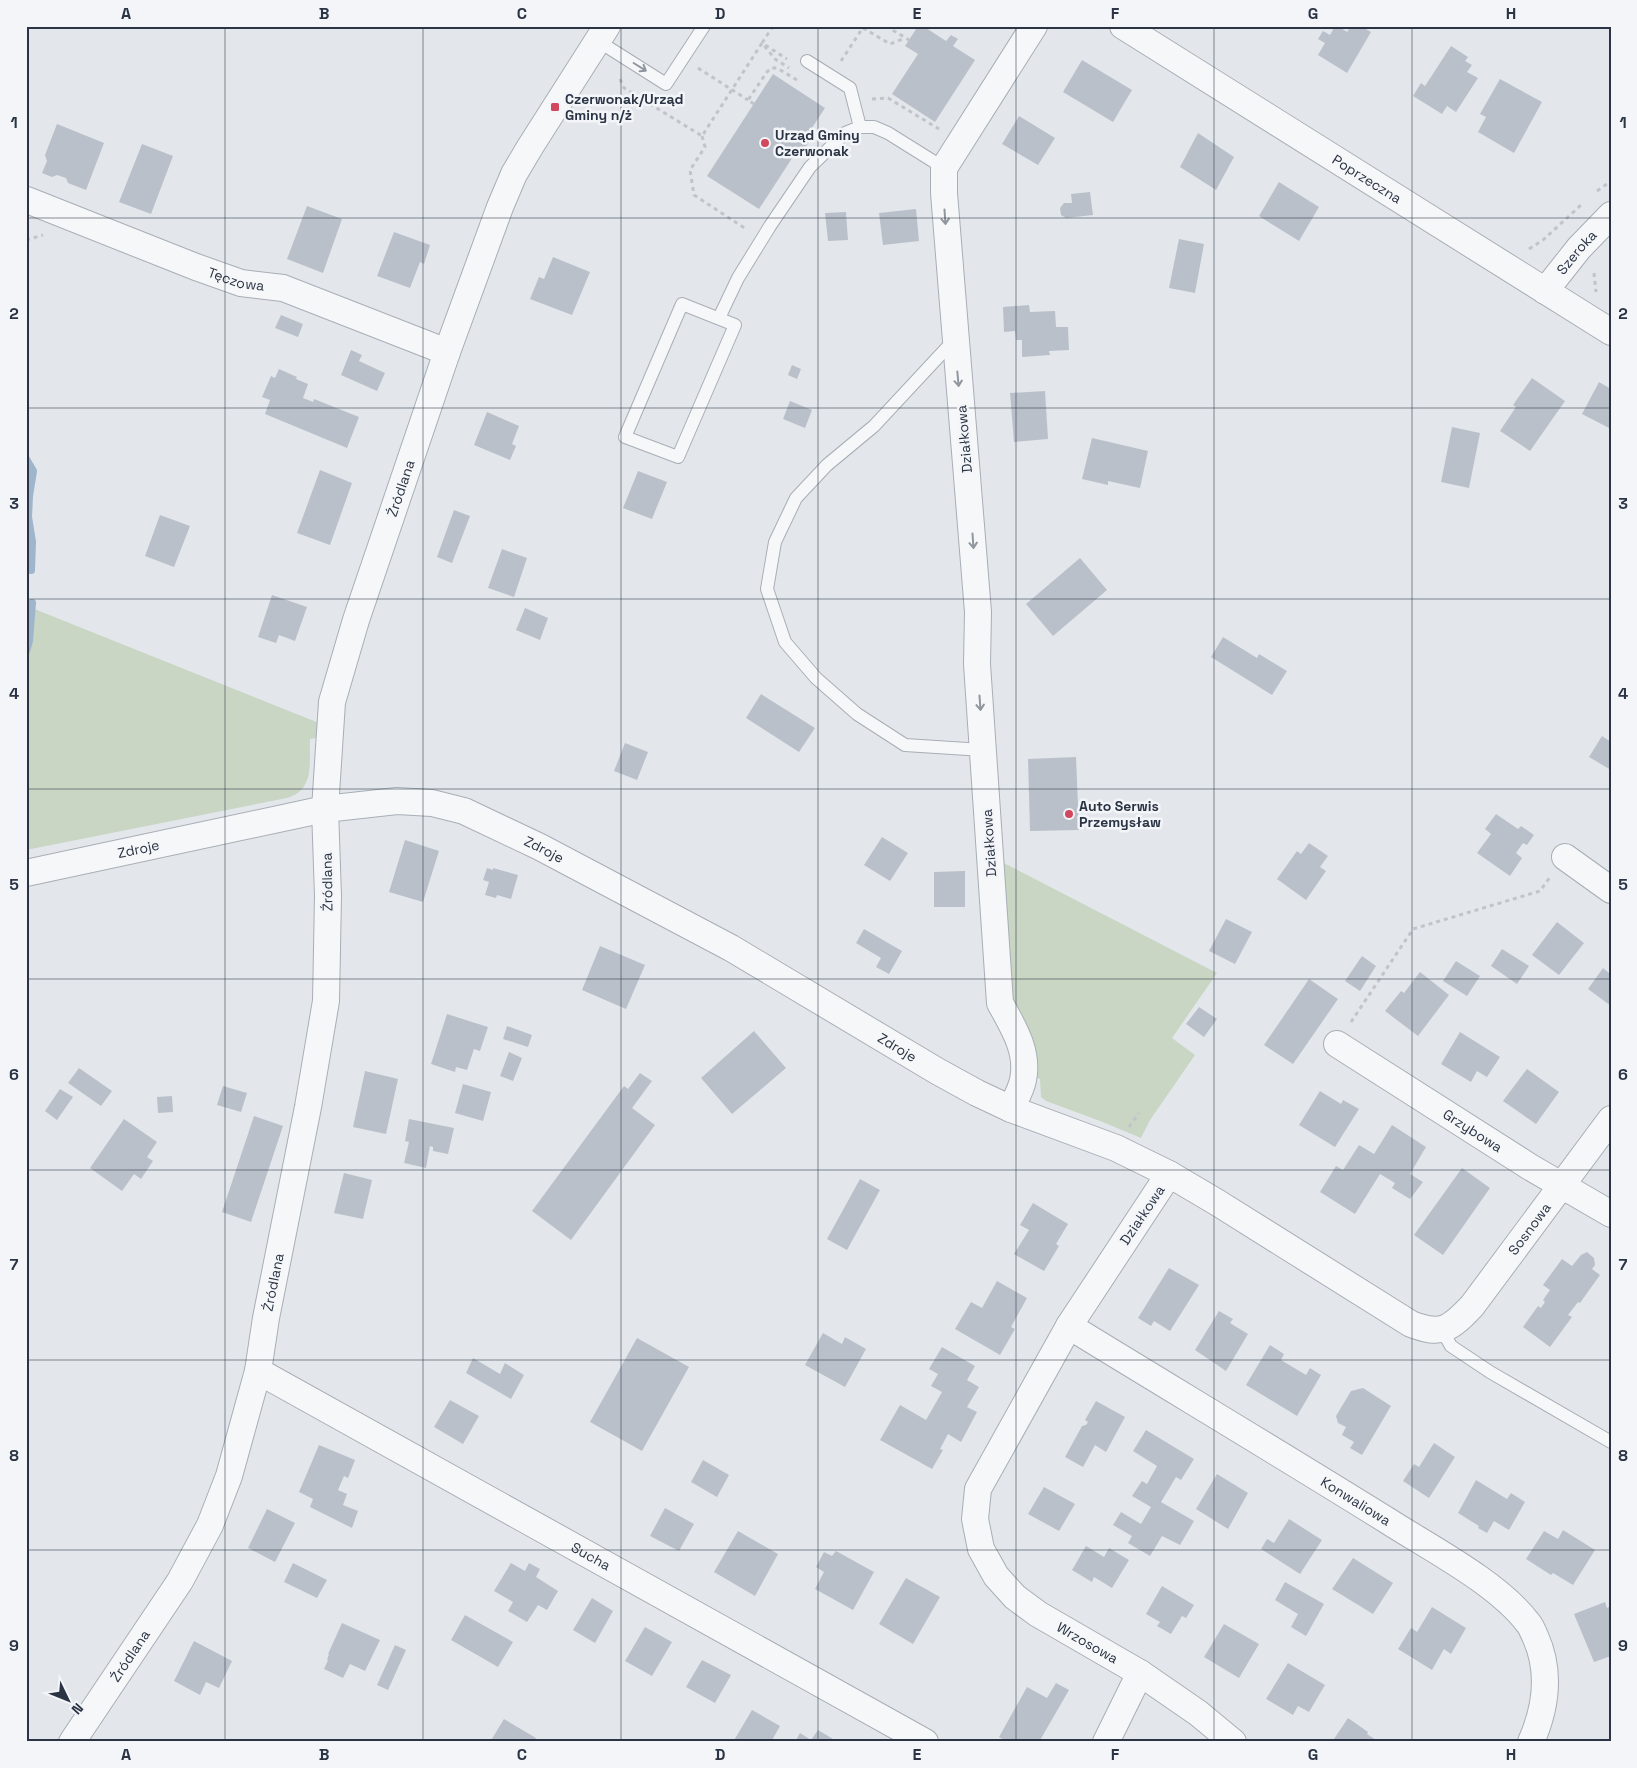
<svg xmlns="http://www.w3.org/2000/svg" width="1637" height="1768" viewBox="0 0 1637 1768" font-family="'Space Grotesk',sans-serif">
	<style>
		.green { fill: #c9d6c4 }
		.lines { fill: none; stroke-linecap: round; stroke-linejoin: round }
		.stream { stroke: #9eb5cc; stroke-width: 8 }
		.building { fill: #bac0c9 }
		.service-casing { stroke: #a8aeb6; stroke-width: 14 }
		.minor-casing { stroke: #a8aeb6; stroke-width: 28 }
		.path { stroke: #c1c4ca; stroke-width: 3; stroke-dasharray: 4 4; stroke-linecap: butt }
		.service { stroke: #f6f7f9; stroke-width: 12 }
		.minor { stroke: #f6f7f9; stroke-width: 26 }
		.oneway { stroke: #90969e }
		.grid { fill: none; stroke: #2a3444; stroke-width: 1; stroke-opacity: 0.55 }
		.poi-dot { fill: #d2465e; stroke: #f3f5f9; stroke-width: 2 }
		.labels { text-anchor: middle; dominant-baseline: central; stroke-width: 5; stroke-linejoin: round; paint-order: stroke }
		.poi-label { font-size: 14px; font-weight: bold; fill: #2a3444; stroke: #f3f5f9; text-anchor: start }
		.street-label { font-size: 14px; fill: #2a3444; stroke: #f3f5f9 }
		.neatline { fill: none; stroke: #2a3444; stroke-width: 2 }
		.grid-label { font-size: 16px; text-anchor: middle; font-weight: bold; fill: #2a3444 }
	</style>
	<rect width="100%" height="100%" fill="#e3e7ec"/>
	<path class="green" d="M26,494l1,112 292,117 -3,15 -6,1c-1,24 5,51 -23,59l-261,52z
		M998,860l219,113 -45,65 23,17 -45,65 -9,18 -41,-17 -54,-20 -5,-4 -1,-18 -7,-3 -22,-66z"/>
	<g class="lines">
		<path class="stream" d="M26,459l7,12 -4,25 -1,21 4,25 -1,28
			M26,651l3,-10 3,-38"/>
	</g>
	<path class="building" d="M918,26h5l23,15 5,-6 7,4 -5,7 22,14 -40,62 -43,-28 26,-40 -13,-8z
		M1335,26h3l9,6 4,-6h10l10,6 -24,41 -29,-18 7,-12 -7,-4 5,-8 7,4z
		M1451,46l17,11 -3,4 7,4 -5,7 11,6 -22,34 -9,-6 -5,8 -29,-18 8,-13 4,3z
		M1082,60l50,30 -19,32 -50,-30z
		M773,74l52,34 -19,29 4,3 -7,12 -5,-3 -39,60 -52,-33z
		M1500,79l42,23 -28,51 -36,-21 8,-15 -6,-3z
		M1019,116l36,22 -17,27 -36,-21z
		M57,124l47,19 -18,47 -18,-7 -2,-5 -9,-3 -5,2 -10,-4 5,-12 -2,-6z
		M1198,133l36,24 -18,33 -36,-23z
		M142,144l31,12 -22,58 -32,-12z
		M1279,182l40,25 -20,34 -40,-25z
		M1090,192l3,23 -27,3 -5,-3 -1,-7 4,-5h8l-1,-9z
		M307,206l35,13 -19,54 -36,-14z
		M916,209l3,32 -36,4 -4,-32z
		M846,212l2,28 -20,1 -3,-28z
		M394,232l36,13 -6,19 -4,-2 -10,26 -33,-12z
		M1179,239l25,5 -9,49 -26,-5z
		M553,257l37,15 -18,43 -42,-16 9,-22 5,2z
		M1029,305l1,7 25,-1 1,16h12l1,23 -20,1 1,4 -28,2v-17h-6l-1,-9 -11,1 -1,-25z
		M281,315l22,9 -5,13 -23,-9z
		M351,350l11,5 -3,6 26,12 -8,18 -36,-16z
		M792,365l9,4 -4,10 -9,-4z
		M279,369l18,8 -1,2 12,5 -5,14 10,4 1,-3 45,18 -12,31 -82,-34 5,-14 -8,-3 9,-21 4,2z
		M1532,378l33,23 -35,50 -30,-20 16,-24 -3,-2z
		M1599,382l12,7v40l-29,-15z
		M1045,391l3,48 -34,3 -4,-49z
		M790,401l22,9 -7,18 -22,-9z
		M487,412l32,14 -7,18 4,2 -6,14 -36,-15z
		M1452,427l28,6 -11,55 -28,-6z
		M1092,438l56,13 -8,37 -32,-7v4l-26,-6z
		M320,470l32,13 -22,62 -33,-12z
		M638,471l29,11 -15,37 -29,-11z
		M454,510l16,6 -18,47 -15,-6z
		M160,515l30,11 -16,41 -29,-11z
		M502,549l25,9 -13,39 -26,-9z
		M1080,558l27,32 -54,46 -27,-32z
		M272,595l35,12 -12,34 -16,-6 -3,8 -18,-6z
		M525,608l23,10 -8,22 -24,-10z
		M1223,637l34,21 2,-4 28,17 -15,24 -61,-38z
		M761,694l54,34 -16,24 -53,-34z
		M1602,736l9,6v28l-22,-13z
		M625,743l23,9 -11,28 -23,-9z
		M1076,757l3,73 -49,1 -2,-72z
		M1496,814l22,15 3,-3 13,9 -7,10 -4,-2 -7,10 6,5 -12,18 -33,-23 14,-19 -6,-5z
		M882,837l26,16 -18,28 -26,-16z
		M405,840l34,11 -16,51 -34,-10z
		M1309,843l19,13 -8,11 6,4 -20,29 -29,-21 20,-28 4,3z
		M487,868l6,2v-2l25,7 -7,24 -14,-4 -1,3 -11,-3 4,-13 -6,-2z
		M965,871v36h-31v-35z
		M1226,919l26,13 -17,32 -26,-13z
		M1557,922l27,21 -25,32 -27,-20z
		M864,929l38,22 -13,23 -13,-7 5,-9 -25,-15z
		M600,946l45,19 -19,44 -44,-19z
		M1502,949l27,17 -12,18 -26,-18z
		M1362,956l14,10 -16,25 -15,-10z
		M1456,961l24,15 -13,20 -24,-15z
		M1603,968l6,5 2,-3v36l-23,-17z
		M1420,972l29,23 -31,41 -33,-25 16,-20 3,2z
		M1309,979l29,20 -45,65 -29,-19z
		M1199,1007l18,12 -13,18 -18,-13z
		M447,1014l41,13 -8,24 -6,-2 -7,21 -11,-3 -1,5 -24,-8z
		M507,1026l25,9 -4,12 -25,-8z
		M754,1031l32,37 -54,46 -31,-36z
		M1460,1032l40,25 -13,20 -10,-6 -6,11 -30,-18z
		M509,1052l13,6 -9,23 -13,-5z
		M79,1068l33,23 -11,15 -33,-23z
		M1527,1069l32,23 -23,32 -33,-23z
		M365,1071l33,8 -12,55 -33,-7z
		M640,1073l12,8 -20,27 23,17 -84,115 -39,-29 92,-125 4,3z
		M463,1084l28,8 -8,29 -28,-8z
		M223,1086l24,7 -6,19 -24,-7z
		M60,1089l13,8 -16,23 -12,-9z
		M1320,1091l21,13 2,-4 16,9 -24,38 -36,-22z
		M172,1096l1,16 -15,1 -1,-16z
		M254,1116l29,10 -32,96 -29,-10z
		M124,1119l33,23 -10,15 6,4 -12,18 -7,-5 -12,17 -32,-23z
		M409,1119l45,9 -6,26 -15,-3v-4l-3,-1 -4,22 -22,-5 5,-21 -4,-1z
		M1392,1125l34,22 -16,27 13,8 -13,17 -18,-11 3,-5 -15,-9 -25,40 -35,-22 16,-26 7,4 16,-25 15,9z
		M1462,1168l28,20 -47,67 -29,-20z
		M344,1173l28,7 -9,39 -29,-6z
		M860,1179l20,11 -33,60 -20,-11z
		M1033,1203l35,21 -12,20 3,2 -15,25 -30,-17 15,-24 -9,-5z
		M1587,1252l7,6 1,7 -3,4 8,6 -20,28 -2,-1 -10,13 4,2 -22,30 -27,-20 15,-21 3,2 4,-6 -2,-2 7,-10 -7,-5 19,-26 10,7 9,-11z
		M1169,1268l30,17 -29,46 -16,-10 -3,5 -13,-8z
		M997,1281l30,17 -16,29 4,2 -15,26 -45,-26 16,-27 11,6z
		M1219,1311l14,8 -3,4 18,11 -22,37 -31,-21z
		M823,1333l19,11 3,-7 21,12 -21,38 -40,-22z
		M637,1338l52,29 -47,84 -52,-29z
		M1270,1345l14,9 -3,6 25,15 4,-7 11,7 -24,41 -51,-31z
		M942,1347l33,19 -8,14 12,7 -12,20 10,5 -16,30 -13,-8 -8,15 3,1 -11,19 -52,-29 20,-35 26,15 16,-28 -11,-6 7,-12 -9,-5z
		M473,1358l27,16 5,-11 19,12 -13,24 -45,-26z
		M1363,1388l28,18 -29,49 -12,-7 4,-6 -12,-7 4,-8 -8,-4 -2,-7 15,-25z
		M450,1400l29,16 -16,28 -29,-17z
		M1096,1401l29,16 -19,35 -11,-7 -12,22 -18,-10 17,-31 4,-1 2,-3 -3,-2z
		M1146,1430l48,29 -13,21 -5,-3 -15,25 33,19 -14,24 -18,-9 -12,20 -22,-13 4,-7 -19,-11 8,-13 20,12 10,-17 -19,-11 10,-15 5,3 10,-18 -24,-15z
		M1434,1443l21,14 -26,41 -26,-17 11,-17 5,3z
		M319,1445l36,15 -7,18 -4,-2 -6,14 9,4 -4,11 15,6 -6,17 -42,-21 3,-8 -14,-7z
		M703,1460l26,15 -12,22 -26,-15z
		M1217,1474l31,19 -20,36 -32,-20z
		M1476,1480l31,19 4,-6 14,9 -16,28 -15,-9 -7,12 -9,-5 1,-2 -21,-13z
		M1044,1487l31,17 -16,27 -31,-17z
		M665,1508l29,16 -15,27 -29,-15z
		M267,1509l28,14 -20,39 -27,-14z
		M1289,1519l33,21 -22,34 -39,-25 6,-10 7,4z
		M1563,1530l32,20 -22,35 -20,-12 -2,2 -25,-16 18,-28 14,8z
		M738,1531l40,23 -23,42 -41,-24z
		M1086,1546l18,11 5,-9 20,12 -17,28 -18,-11 -2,5 -20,-12z
		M836,1551l38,21 -21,38 -38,-21 9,-17 -8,-5 8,-15 8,4z
		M1353,1558l40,25 -20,31 -41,-25z
		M293,1563l34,17 -10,18 -33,-16z
		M511,1563l14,8 4,-8 11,6 -4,8 22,14 -11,19 -9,-5 -11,17 -19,-11 5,-9 -19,-11z
		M906,1578l34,19 -27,47 -34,-20z
		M1285,1582l39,22 -18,32 -15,-9 7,-13 -23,-14z
		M1162,1586l32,19 -8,13 -4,-2 -11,18 -14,-8 3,-4 -14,-8z
		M592,1598l21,13 -18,32 -22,-13z
		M1605,1602l2,6 4,-2v50l-17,6 -20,-48z
		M1432,1607l34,21 -15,26 -7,-5 -12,21 -34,-21 13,-21 6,4z
		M465,1615l48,27 -15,25 -47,-27z
		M342,1623l38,17 -15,31 -15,-7 -7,14 -19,-9 4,-9h-1l2,-6h-1z
		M1224,1624l35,20 -20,34 -35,-21z
		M645,1627l27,15 -20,34 -27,-15z
		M194,1641l38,20 -13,27 -13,-6 -6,13 -26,-14z
		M395,1645l11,5 -18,40 -11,-5z
		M702,1660l29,15 -16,28 -29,-16z
		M1288,1663l37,22 -16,27 -11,-6 -5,9 -27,-16z
		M1056,1683l13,7 -30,52h-31l-9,-5 28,-50 20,11z
		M752,1710l28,16 -9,16h-38z
		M1348,1718l20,14 -1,2 12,8h-47z
		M504,1719l32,19 -3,4h-43z
		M818,1730l20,12h-43l5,-9 11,7z"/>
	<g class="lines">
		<defs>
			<path id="service" d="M598,41l68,43 38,-58
				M807,61l43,27 10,39
				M682,304l53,21 -57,132 -53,-20z
				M719,318l19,-40 32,-52 40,-59 35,-34 15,-6h14l14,6 56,35
				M955,339l-81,87 -47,39 -31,33 -21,44 -8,47 18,53 31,36 41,36 48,31 78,5
				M1442,1330l9,16 39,26 121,70"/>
			<g id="minor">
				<path id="s1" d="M1123,26l488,306"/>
				<path id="s2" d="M27,200l169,67 45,16 42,5 164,64"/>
				<path id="s3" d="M1545,291l34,-43 32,-33"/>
				<path d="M1565,857l46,33"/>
				<path id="s4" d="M26,873l299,-64 72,-8 35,2 32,8 76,36 191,101 206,123 40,22 34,16 105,39 53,26 -100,152 -91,163 -3,30 6,30 15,27 19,21 23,17 102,59 58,40 35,29"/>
				<path id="s5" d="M1337,1044l193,123 81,47"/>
				<path d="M1011,1109c4,-9 10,-19 12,-29 6,-29 -10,-53 -23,-77l-23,-339 1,-52 -34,-419v-25l90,-142"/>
				<path id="s6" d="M1169,1174l49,29 193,121c31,12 39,5 61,-18l139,-187"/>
				<path id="s7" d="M1069,1326c106,65 213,129 319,195 42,27 110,62 140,102 3,3 5,9 7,13 16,35 11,72 -4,106"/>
				<path id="s8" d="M258,1371l667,371"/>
				<path id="s9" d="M72,1742l108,-161 30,-56 19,-49 29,-105 8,-53 42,-211 18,-106 2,-105 -3,-87 7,-107 24,-82 91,-268 53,-145 14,-33 16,-27 77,-121"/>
				<path d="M1106,1742l34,-69"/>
			</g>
		</defs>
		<use href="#service" class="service-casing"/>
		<use href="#minor" class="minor-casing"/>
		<path class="path" d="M773,26l-11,17 13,16 14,9
			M886,26l23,14
			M1091,26l7,4
			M863,28l27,16 15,-6
			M841,61l23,-35
			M698,68l50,32
			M620,79l4,9 78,48 60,-93 25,16
			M872,99l16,-1 51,31
			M754,104l-6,-4 19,-28 4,-4h6l20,12
			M702,136l3,11 -15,23 4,25 52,34
			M1597,191l14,-10
			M26,240l17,-5
			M1529,249l14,-9 38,-35
			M1594,273l2,19
			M1351,1022l62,-93 127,-38 10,-14
			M1129,1127l10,-14"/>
		<use href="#service" class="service"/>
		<use href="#minor" class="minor"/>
	</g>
	<defs><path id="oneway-shaft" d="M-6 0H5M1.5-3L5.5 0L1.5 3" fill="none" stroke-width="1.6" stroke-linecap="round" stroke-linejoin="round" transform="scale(1.25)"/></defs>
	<g class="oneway">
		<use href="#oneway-shaft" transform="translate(640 67) rotate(32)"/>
		<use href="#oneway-shaft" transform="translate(945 217) rotate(86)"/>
		<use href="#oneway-shaft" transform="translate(958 379) rotate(85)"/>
		<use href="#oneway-shaft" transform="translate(973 541) rotate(86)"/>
		<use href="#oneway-shaft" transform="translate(980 703) rotate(86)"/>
	</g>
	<path class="grid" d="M225,26v1716M423,26v1716M621,26v1716M818,26v1716M1016,26v1716M1214,26v1716M1412,26v1716M26,218h1585M26,408h1585M26,599h1585M26,789h1585M26,979h1585M26,1170h1585M26,1360h1585M26,1550h1585"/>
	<g class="poi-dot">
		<rect x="550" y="102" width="10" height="10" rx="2.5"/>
		<circle cx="765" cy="143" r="5"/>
		<circle cx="1069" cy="814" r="5"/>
	</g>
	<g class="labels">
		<g class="poi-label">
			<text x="565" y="99">Czerwonak/Urząd<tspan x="565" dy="16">Gminy n/ż</tspan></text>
			<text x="775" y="135">Urząd Gminy<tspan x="775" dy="16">Czerwonak</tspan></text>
			<text x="1079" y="806">Auto Serwis<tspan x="1079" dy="16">Przemysław</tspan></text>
		</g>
		<g class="street-label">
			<text stroke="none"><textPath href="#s1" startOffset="288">Poprzeczna</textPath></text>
			<text stroke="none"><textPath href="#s3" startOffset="50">Szeroka</textPath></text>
			<text stroke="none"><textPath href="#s2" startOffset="224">Tęczowa</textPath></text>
			<text transform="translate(964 439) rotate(-95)">Działkowa</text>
			<text stroke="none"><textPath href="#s9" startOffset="1319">Źródlana</textPath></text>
			<text transform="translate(989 843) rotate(-94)">Działkowa</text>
			<text stroke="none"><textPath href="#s4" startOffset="115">Zdroje</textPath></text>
			<text stroke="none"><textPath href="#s4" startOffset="535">Zdroje</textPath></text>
			<text transform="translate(327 882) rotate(-91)">Źródlana</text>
			<text stroke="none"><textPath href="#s4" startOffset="940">Zdroje</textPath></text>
			<text stroke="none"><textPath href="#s5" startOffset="161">Grzybowa</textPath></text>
			<text transform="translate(1142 1215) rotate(-56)">Działkowa</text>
			<text stroke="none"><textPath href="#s6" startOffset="451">Sosnowa</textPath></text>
			<text stroke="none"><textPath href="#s9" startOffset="509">Źródlana</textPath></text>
			<text stroke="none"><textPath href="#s7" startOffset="336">Konwaliowa</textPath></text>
			<text stroke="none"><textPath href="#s8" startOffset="381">Sucha</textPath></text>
			<text stroke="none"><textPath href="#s4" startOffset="1815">Wrzosowa</textPath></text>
			<text stroke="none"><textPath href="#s9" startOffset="104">Źródlana</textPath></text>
		</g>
	</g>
	<rect width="1637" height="1768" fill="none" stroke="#f3f5f9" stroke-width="55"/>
	<g transform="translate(68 1700) rotate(133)" stroke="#f3f5f9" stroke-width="4" paint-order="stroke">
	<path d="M0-4L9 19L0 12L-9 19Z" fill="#2a3444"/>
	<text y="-8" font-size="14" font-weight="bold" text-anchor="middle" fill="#2a3444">N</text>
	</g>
	<rect x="28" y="28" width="1582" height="1712" class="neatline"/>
	<g class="grid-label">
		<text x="126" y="19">A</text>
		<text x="324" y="19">B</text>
		<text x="522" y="19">C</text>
		<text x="720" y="19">D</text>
		<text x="917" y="19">E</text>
		<text x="1115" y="19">F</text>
		<text x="1313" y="19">G</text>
		<text x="1511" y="19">H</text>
		<text x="14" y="128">1</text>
		<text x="1623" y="128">1</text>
		<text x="14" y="319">2</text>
		<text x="1623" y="319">2</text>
		<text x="14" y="509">3</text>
		<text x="1623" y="509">3</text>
		<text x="14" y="699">4</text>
		<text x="1623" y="699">4</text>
		<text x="14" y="890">5</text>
		<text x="1623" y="890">5</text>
		<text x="14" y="1080">6</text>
		<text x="1623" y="1080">6</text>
		<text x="14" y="1270">7</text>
		<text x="1623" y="1270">7</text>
		<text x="14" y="1461">8</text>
		<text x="1623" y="1461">8</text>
		<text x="14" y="1651">9</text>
		<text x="1623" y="1651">9</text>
		<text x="126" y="1760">A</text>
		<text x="324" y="1760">B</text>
		<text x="522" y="1760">C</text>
		<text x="720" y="1760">D</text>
		<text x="917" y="1760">E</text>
		<text x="1115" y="1760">F</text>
		<text x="1313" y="1760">G</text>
		<text x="1511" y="1760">H</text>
	</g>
</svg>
